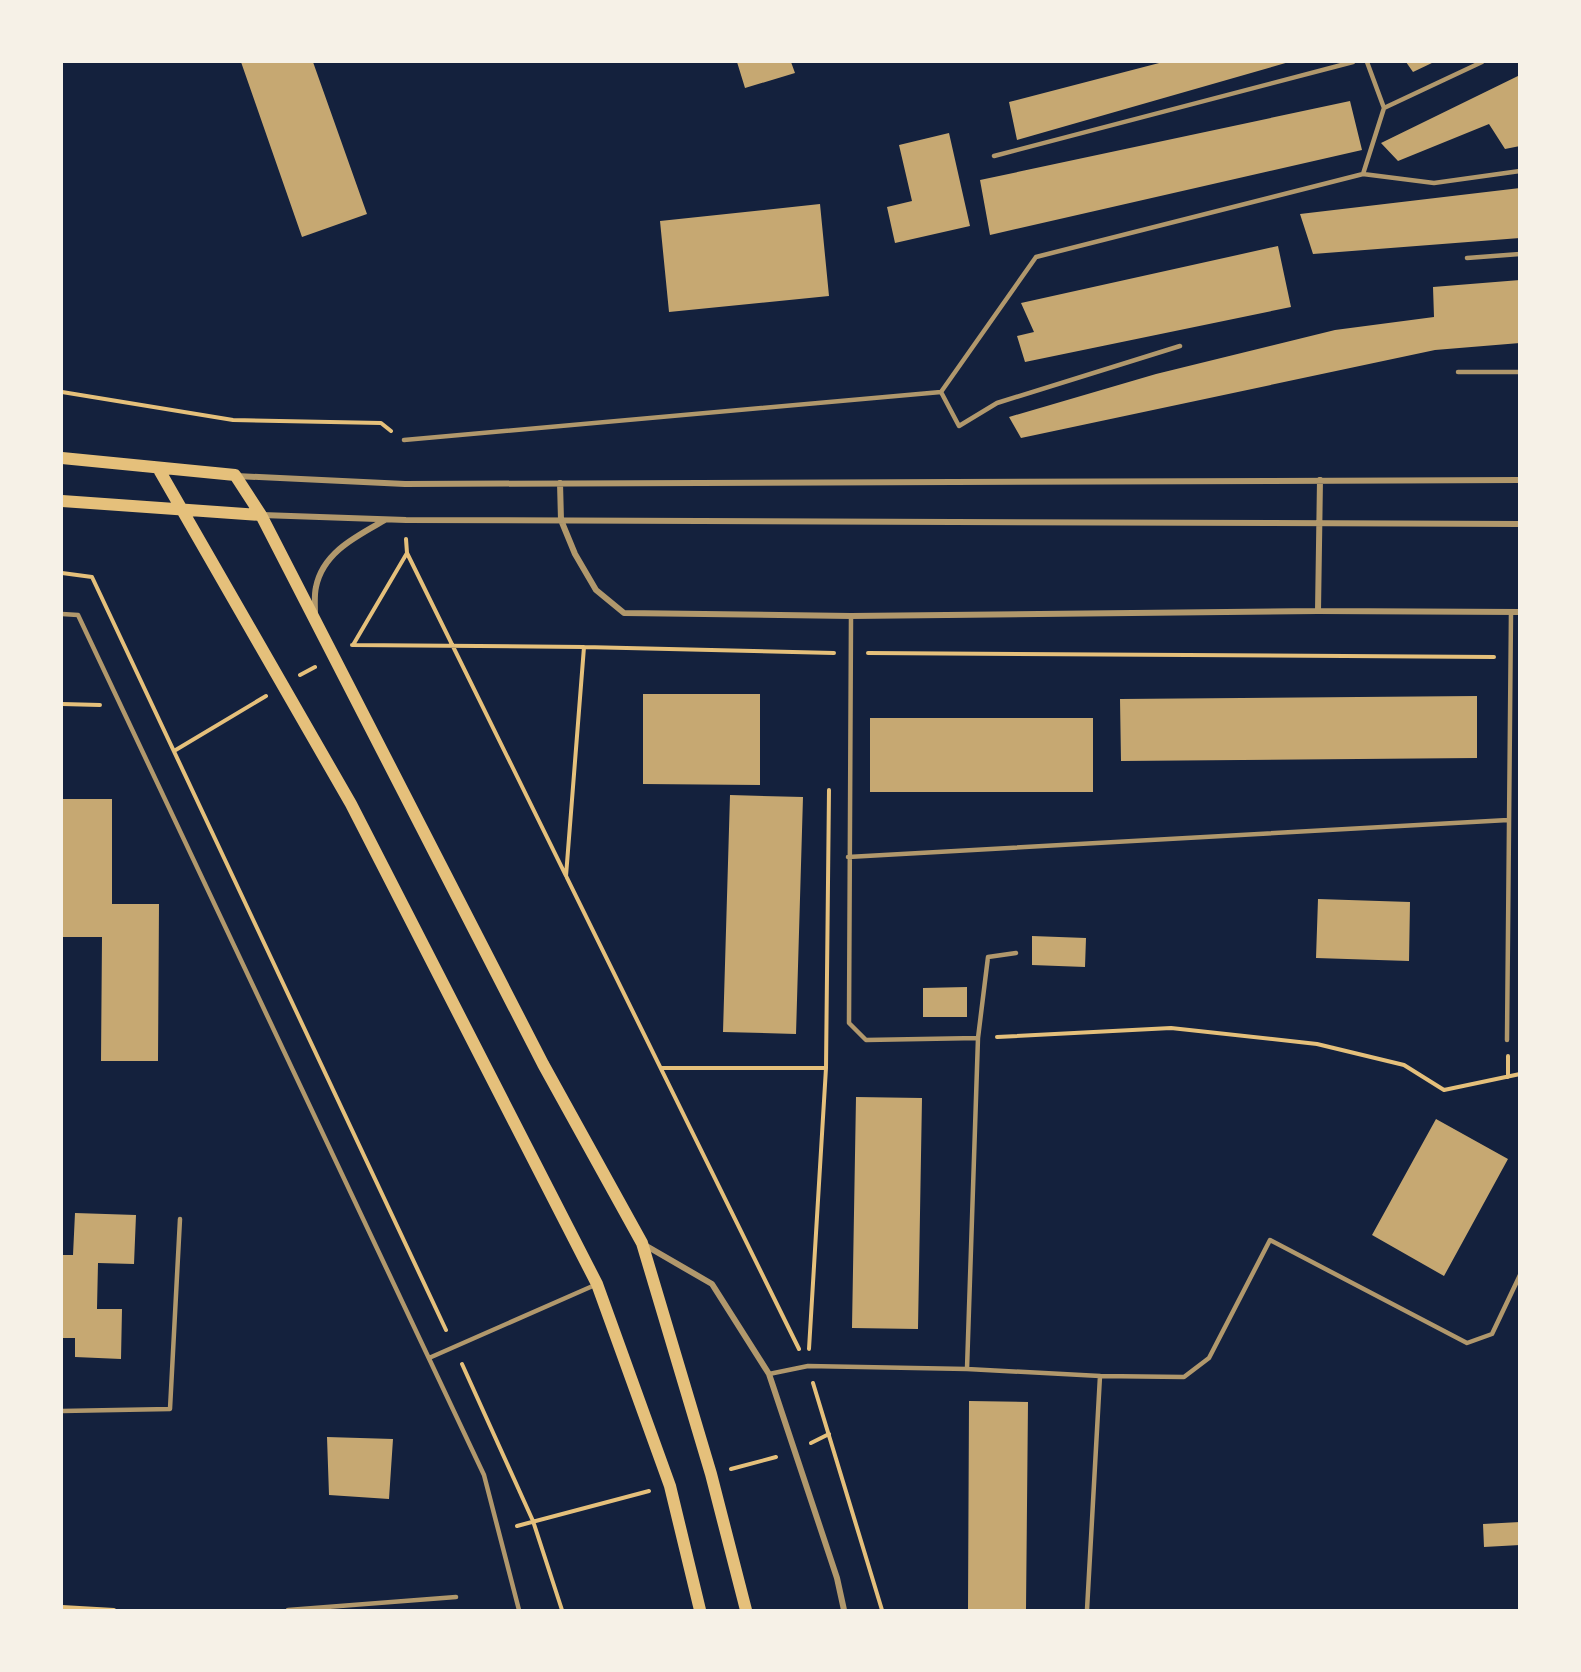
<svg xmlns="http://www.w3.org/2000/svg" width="1581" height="1672" viewBox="0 0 1581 1672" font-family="'Fira Sans Condensed',sans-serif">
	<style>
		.building { fill: #c6a872 }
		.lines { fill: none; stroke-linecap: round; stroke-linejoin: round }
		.path { stroke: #e5c07b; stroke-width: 4 }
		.service { stroke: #b1986c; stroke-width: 4.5 }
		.minor { stroke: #b1986c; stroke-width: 6 }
		.secondary { stroke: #e5c07b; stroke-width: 12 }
	</style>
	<rect width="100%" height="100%" fill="#14213d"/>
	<path class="building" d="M241,62h72l54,152 -65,23z
		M737,62h54l4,11 -50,15z
		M1163,62h126l-272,78 -8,-38z
		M1406,62h28l-21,10z
		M1520,75v71l-15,3 -16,-25 -91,37 -17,-18z
		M1350,101l12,49 -372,85 -10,-55z
		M949,133l21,93 -75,17 -8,-36 25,-6 -13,-56z
		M1520,188v50l-207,16 -13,-40z
		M820,204l9,92 -160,16 -9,-91z
		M1278,246l13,61 -266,55 -8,-26 17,-4 -13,-29z
		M1520,280v63l-85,7 -414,88 -12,-21 147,-43 179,-44 99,-13 -1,-30z
		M643,694h117v91l-117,-1z
		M1477,696v62l-356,3 -1,-62z
		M870,718h223v74h-223z
		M730,795l73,2 -7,237 -73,-2z
		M62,799h50v105h47l-1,157h-57l1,-124h-40z
		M1318,899l92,3 -1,59 -93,-3z
		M1032,936l54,2 -1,29 -53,-2z
		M967,987v30h-44v-29z
		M856,1097l66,1 -4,231 -66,-1z
		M1436,1119l72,40 -64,117 -72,-41z
		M75,1213l61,2 -2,49 -36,-1 -1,46h25l-1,50 -46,-2v-19h-13v-83h11z
		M969,1401l59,1 -2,208h-58z
		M327,1437l66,2 -4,60 -60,-4z
		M1520,1522v23l-36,2 -1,-23z"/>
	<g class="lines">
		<path class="path" d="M62,392l171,28 148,3 10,8
			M406,539l1,14 392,796
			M62,573l30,4 354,753
			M352,645l232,2 250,6
			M353,645l54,-92
			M868,653l626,4
			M300,675l15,-8
			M62,704l38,1
			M174,751l92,-55
			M566,876l18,-229
			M997,1037l174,-9 146,16 87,21 40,25 76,-16
			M1508,1056v21
			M661,1068h165l-17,281
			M826,1068l3,-278
			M462,1364l71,157 29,89
			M813,1383l69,227
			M811,1443l18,-9
			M731,1469l45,-12
			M517,1526l132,-35
			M62,1607l52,3"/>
		<path class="service" d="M1384,108l98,-46
			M994,156l359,-94
			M1363,174l21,-66 -17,-46
			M1467,258l53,-4
			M1458,372h62
			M941,392l18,34 38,-23 183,-57
			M404,440l537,-48 95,-135 327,-83 71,9 86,-12
			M62,614l16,1 406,860 35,135
			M851,616l-2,407 17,17 112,-2 -11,331
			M848,857l660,-37
			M978,1038l10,-81 28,-4
			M1507,1040l4,-428
			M429,1358l166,-73
			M769,1374l39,-8 159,3 133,7 -13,234
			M1100,1376l84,1 25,-19 61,-118 197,103 25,-9 28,-59
			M62,1411l108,-2 10,-190
			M288,1610l168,-13"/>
		<path class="minor" d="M236,476l169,8 1115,-4
			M560,483l1,37 14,34 21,36 28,23 227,3 467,-5 202,1
			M262,515l144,5 1114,4
			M1318,611l2,-131
			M315,615c0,-9 -1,-20 1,-28 7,-35 41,-51 69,-67
			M643,1244l69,40 57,90 68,204 7,32"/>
		<path class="secondary" d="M62,458l173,17 26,40 282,549 99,179 69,231 35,136
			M158,468l193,336 246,480 73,202 30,124
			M62,501l199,14"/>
	</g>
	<rect width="1581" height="1672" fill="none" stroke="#f6f1e7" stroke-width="126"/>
</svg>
